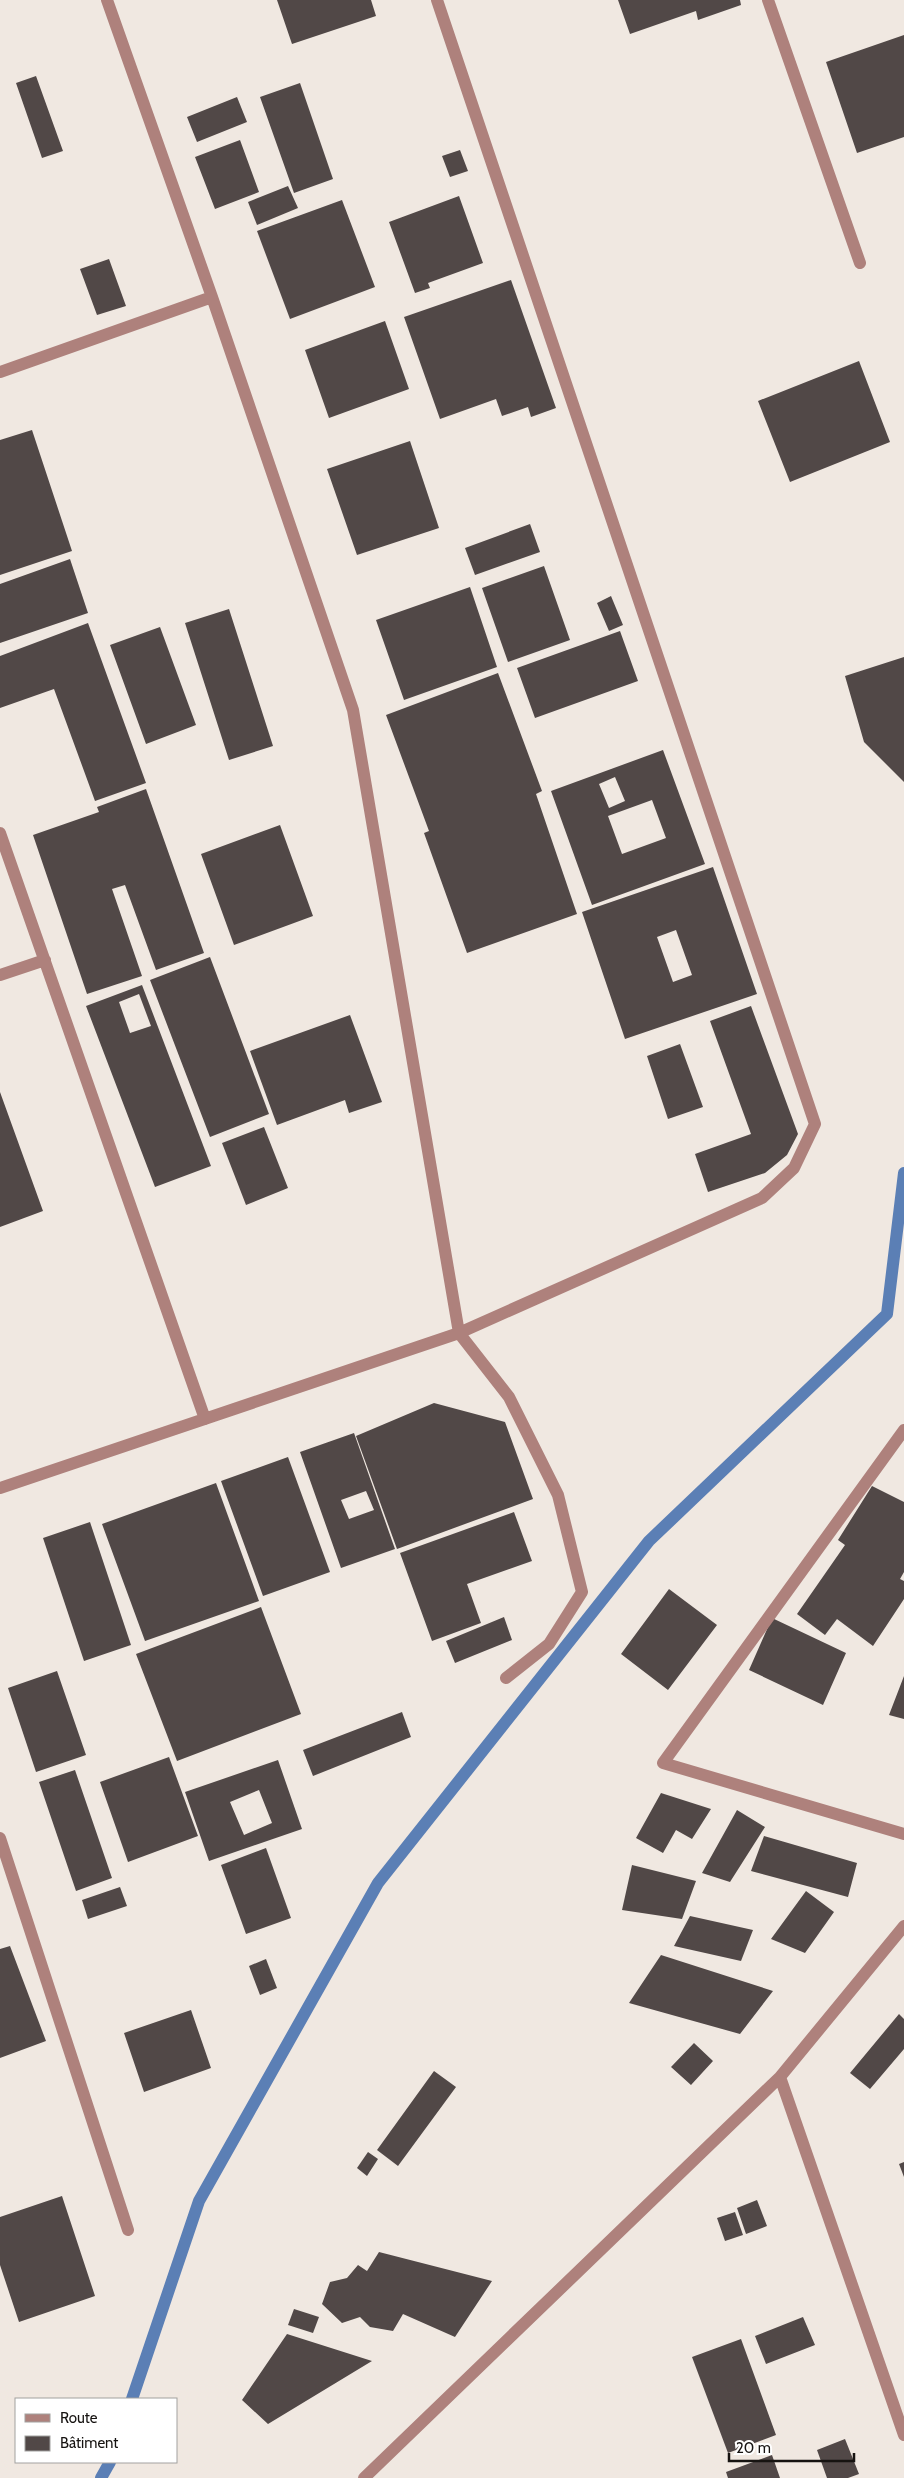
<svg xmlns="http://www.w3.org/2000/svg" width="904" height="2478" viewBox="0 0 904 2478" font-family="Cabin,sans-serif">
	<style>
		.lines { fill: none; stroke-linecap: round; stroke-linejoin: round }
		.stream { stroke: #5b7fb5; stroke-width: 12 }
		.building { fill: #514847; fill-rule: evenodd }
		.street { stroke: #ae817c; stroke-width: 12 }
	</style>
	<rect width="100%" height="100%" fill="#f0e8e1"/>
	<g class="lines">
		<path class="stream" d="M132,2399l67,-198 179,-318 271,-342 238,-227 17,-141
			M101,2478l9,-16"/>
	</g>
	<path class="building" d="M277,0h94l5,16 -84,28z
		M618,0h122l1,5 -43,15 -2,-9 -66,23z
		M904,35v102l-47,16 -31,-91z
		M36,76l27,75 -21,7 -26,-75z
		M300,83l33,96 -39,14 -34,-96z
		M237,97l10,25 -50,20 -10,-25z
		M240,140l19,52 -44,17 -20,-52z
		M460,150l8,21 -18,6 -8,-21z
		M288,186l10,22 -41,17 -9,-23z
		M459,196l24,67 -55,20 2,5 -15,5 -26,-71z
		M342,200l33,87 -85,32 -33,-88z
		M109,259l17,47 -29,9 -17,-46z
		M511,280l45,128 -25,9 -3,-10 -26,9 -6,-17 -56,20 -36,-102z
		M385,321l24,68 -80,29 -24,-68z
		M859,361l31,81 -100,40 -32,-81z
		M32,430l40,121 -72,24v-135z
		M410,441l29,87 -82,27 -30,-86z
		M530,524l10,28 -65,23 -10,-27z
		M70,559l18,54 -88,30v-59z
		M544,566l26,74 -62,22 -26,-74z
		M470,587l27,80 -93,33 -28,-80z
		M611,596l12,29 -14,6 -12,-28z
		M229,609l44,137 -44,14 -44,-137z
		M88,623l58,160 -51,18 -41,-112 -54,19v-52z
		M160,627l36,98 -50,19 -36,-99z
		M620,631l18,50 -103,37 -18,-50z
		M904,657v125l-40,-40 -19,-66z
		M498,673l44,118 -6,3 41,120 -110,39 -43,-120 5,-2 -43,-116z
		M663,750l42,114 -113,41 -41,-114zM615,777l10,24 -16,7 -10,-24zM652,800l14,38 -44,16 -14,-38z
		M146,789l58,164 -48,17 -31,-85 -13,4 30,87 -55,18 -54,-159 66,-23 -2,-5z
		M280,825l33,91 -79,29 -33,-91z
		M713,867l44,127 -132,45 -43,-127zM676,930l16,45 -19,7 -16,-45z
		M210,957l59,157 -59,23 -60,-157z
		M142,985l69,181 -56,21 -69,-181zM139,994l12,32 -21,7 -11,-31z
		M751,1006l47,128 -11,21 -22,18 -57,19 -13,-38 56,-20 -41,-113z
		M350,1015l32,87 -33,11 -4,-13 -68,25 -27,-74z
		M680,1044l23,63 -35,12 -21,-63z
		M0,1092l43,119 -43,16z
		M264,1127l24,61 -42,17 -24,-62z
		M434,1403l71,19 28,77 -136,50 -41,-113z
		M354,1433l41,116 -54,19 -41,-116zM366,1491l8,19 -25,9 -8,-19z
		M288,1457l42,115 -67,24 -42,-115z
		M216,1483l43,118 -114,40 -43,-117z
		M872,1486l32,16v70l-4,7 4,2v18l-31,47 -36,-27 -12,16 -28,-21 48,-69 -7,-5z
		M514,1512l18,49 -65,23 14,39 -49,18 -32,-88z
		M90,1522l41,123 -47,16 -41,-123z
		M669,1589l48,36 -49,65 -47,-36z
		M261,1607l40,107 -124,47 -41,-107z
		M504,1617l8,23 -57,23 -9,-22z
		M772,1618l74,35 -23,52 -74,-35z
		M57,1671l29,84 -50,17 -28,-84z
		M904,1676v43l-15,-4z
		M402,1712l9,25 -98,39 -10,-26z
		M169,1757l29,79 -70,26 -28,-80z
		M278,1760l24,69 -93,32 -24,-69zM259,1790l13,33 -28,12 -14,-33z
		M75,1770l37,108 -36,13 -37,-109z
		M661,1793l50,16 -19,30 -16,-9 -13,23 -27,-15z
		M737,1810l28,17 -35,55 -28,-9z
		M764,1836l93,27 -9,34 -97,-26z
		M266,1848l25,70 -45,16 -25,-69z
		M632,1865l64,16 -14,38 -60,-9z
		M120,1887l7,19 -39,13 -6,-19z
		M806,1891l28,21 -29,41 -34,-14z
		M690,1916l63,14 -12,31 -67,-15z
		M10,1946l36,95 -46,17v-109z
		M661,1955l112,36 -33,43 -111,-31z
		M266,1959l11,29 -17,7 -11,-29z
		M191,2010l20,58 -67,24 -20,-59z
		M899,2014l5,5v30l-34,40 -20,-16z
		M694,2043l19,18 -22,24 -20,-18z
		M434,2071l22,16 -58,79 -21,-16z
		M368,2152l10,7 -11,17 -10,-8z
		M904,2162v15l-5,-13z
		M62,2196l33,100 -76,26 -19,-57v-48z
		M757,2200l10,26 -21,8 -9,-26z
		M735,2212l8,23 -18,6 -8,-23z
		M379,2252l113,29 -37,56 -52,-23 -10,17 -23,-4 -10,-10 -18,6 -20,-19 8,-22 17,-4 11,-13 9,6z
		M294,2309l25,8 -6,16 -25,-8z
		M803,2317l12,28 -49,19 -11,-28z
		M287,2334l85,27 -104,63 -26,-24z
		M741,2339l35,96 -48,18 -36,-96z
		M845,2439l14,35 -11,4h-21l-10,-28z
		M772,2455l8,23h-52l-2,-6z"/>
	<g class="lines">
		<path class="street" d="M107,0l105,297 141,413 106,623 50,64 49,98 24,97 -33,52 -43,34
			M768,0l92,263
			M0,372l212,-75
			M0,833l205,586
			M0,975l45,-15
			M904,1430l-241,333 241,71
			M0,1488l459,-155 303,-135 32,-30 21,-44 -378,-1124
			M0,1838l128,392
			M780,2077l124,358
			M364,2478l416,-401 124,-151"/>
	</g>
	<rect x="15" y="2398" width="162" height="65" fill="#ffffff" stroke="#a2a1a0"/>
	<rect x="25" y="2414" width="25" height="8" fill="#ae817c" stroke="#a2a1a0"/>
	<text x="60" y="2423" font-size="15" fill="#161311">Route</text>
	<rect x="25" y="2436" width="25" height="15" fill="#514847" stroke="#a2a1a0"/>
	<text x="60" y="2448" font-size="15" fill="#161311">Bâtiment</text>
	<path d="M729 2453v8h125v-8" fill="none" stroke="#161311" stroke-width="2.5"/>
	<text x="736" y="2453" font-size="15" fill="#161311" stroke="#ffffff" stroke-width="4" paint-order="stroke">20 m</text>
</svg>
